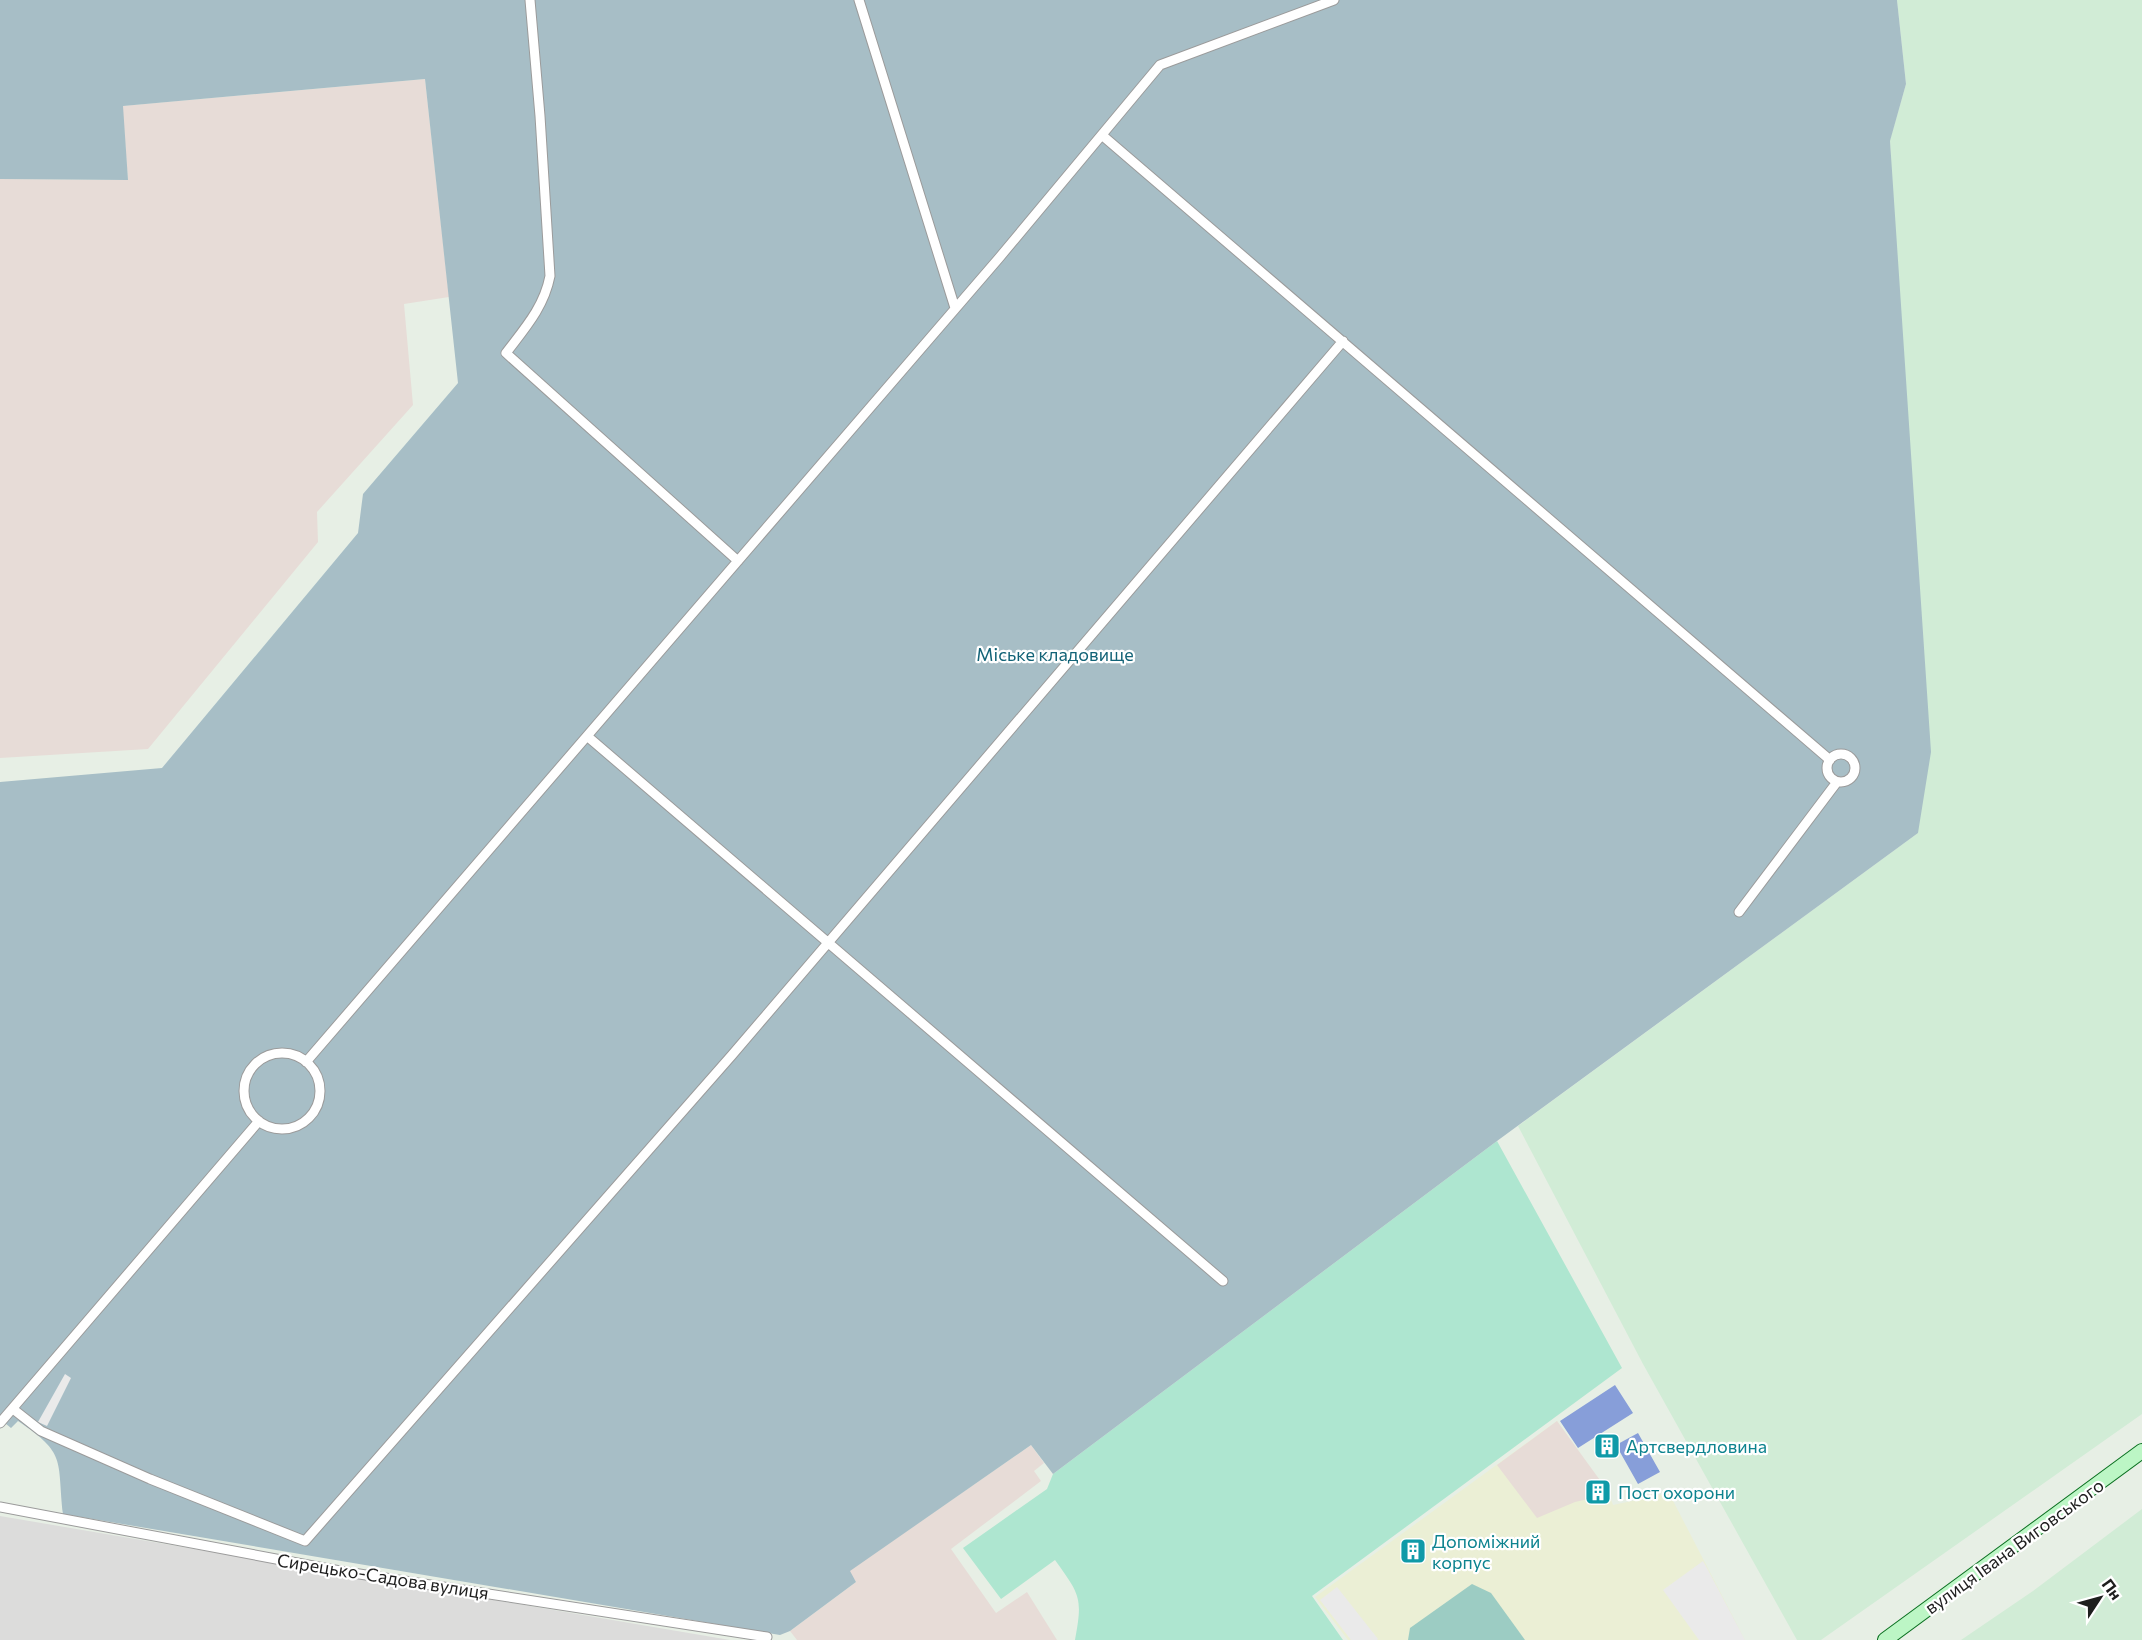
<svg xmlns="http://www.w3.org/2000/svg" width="2142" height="1640" viewBox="0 0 2142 1640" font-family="Commissioner,sans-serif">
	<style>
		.residential { fill: #dcdcdb }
		.commercial { fill: #ebefd5 }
		.industrial { fill: #e7dcd7 }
		.farmland { fill: #d1ecd6 }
		.grass { fill: #aee6d0 }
		.forest { fill: #9cccc3 }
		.cemetery { fill: #a7bec6 }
		.pitch { fill: #879ed9 }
		.parking { fill: #eaeaea }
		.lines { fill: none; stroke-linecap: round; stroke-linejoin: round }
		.street-casing { stroke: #9b9b9b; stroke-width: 11 }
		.secondary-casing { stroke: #0b7021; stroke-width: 16 }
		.street { stroke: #fff; stroke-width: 9 }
		.secondary { stroke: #bcf6c5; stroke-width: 14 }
		.labels { text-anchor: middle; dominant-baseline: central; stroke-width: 4.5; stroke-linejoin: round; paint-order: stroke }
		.park-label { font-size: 18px; fill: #126377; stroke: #fff }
		.culture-label { font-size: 18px; fill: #0d838f; stroke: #fff; text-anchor: start }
		.street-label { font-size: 18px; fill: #1e1e1e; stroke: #fff }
	</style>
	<rect width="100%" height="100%" fill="#e7efe5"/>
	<path class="residential" d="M0,1516l730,124h-730z"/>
	<path class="commercial" d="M1557,1421l52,73 4,11 56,-12 76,147h-397l-33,-43z"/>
	<path class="industrial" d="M425,79l24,218 -45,7 9,101 -96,107 1,30 -170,207 -148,9v-579l128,1 -6,-74z
		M1557,1421l53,73 -35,8 -38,16 -40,-53z
		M1031,1445l13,18 -10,8 7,10 -90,68 45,64 31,-21 30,48h-260l-7,-9 66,-49 -7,-11z"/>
	<path class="farmland" d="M1897,0h245v1414l-321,226h-24l-154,-276 -125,-238 400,-293 -28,-693 16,-56z
		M2142,1509v131h-181l72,-49z"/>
	<path class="grass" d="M1497,1141l125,227 -310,228 31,44h-268c8,-43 5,-45 -20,-80l-54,39 -38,-51 84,-59 6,-15z"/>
	<path class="forest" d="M1472,1584l19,9 34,47h-117l2,-12z"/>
	<path class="cemetery" d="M0,0h1897l9,84 -16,57 41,611 -13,81 -421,308 -444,333 -22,-29 -181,126 6,11 -66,49 -10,4 -717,-121c-6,-55 4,-60 -45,-93l-7,7 -11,-9v-637l162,-14 196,-235 5,-39 95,-111 -33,-304 -302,27 5,74 -128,-1z"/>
	<path class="pitch" d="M1615,1385l18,28 -55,35 -18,-27z
		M1638,1433l22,39 -22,12 -22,-39z"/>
	<path class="parking" d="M65,1374l6,4 -24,48 -9,-4z
		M1703,1561l5,9 37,70h-46l-36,-50z
		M1337,1587l41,52 -1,1h-26l-31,-40z"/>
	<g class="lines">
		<defs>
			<path id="street" d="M530,0l10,116 10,160c-6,31 -25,52 -44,77l232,208
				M859,0l96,308
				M1103,136l727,624
				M587,736l636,545
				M1827 768a14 14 0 1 1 28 0a14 14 0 1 1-28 0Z
				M1739,912l98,-130
				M244 1091a38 38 0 1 1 76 0a38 38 0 1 1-76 0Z
				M306,1062l693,-804 161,-193 174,-65
				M13,1409l28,22 109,48 155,62 427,-486 611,-714
				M0,1423l259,-302
				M0,1507l340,64 427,66"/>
			<path id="secondary" d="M1885,1640l257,-189"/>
		</defs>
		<use href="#street" class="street-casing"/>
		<use href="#secondary" class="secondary-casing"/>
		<use href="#street" class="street"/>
		<use href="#secondary" class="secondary"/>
	</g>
	<defs>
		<symbol id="building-square" viewBox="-11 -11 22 22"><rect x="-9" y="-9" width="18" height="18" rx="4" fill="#0f9aa8" stroke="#fff"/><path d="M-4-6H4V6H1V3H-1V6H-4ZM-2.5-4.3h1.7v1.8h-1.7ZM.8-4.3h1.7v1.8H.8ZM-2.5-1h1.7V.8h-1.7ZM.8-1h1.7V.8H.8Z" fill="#fff"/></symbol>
	</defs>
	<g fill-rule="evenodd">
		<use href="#building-square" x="1592" y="1431" width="30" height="30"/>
		<use href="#building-square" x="1583" y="1477" width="30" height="30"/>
		<use href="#building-square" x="1398" y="1536" width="30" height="30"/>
	</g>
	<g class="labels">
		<g class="park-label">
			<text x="1055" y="654">Міське кладовище</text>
		</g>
		<g class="culture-label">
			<text x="1626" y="1446">Артсвердловина</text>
			<text x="1618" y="1492">Пост охорони</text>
			<text x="1432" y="1541">Допоміжний<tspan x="1432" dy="21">корпус</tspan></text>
		</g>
		<g class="street-label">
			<text transform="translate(2014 1546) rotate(-36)">вулиця Івана Виговського</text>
			<text transform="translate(383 1576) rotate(9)">Сирецько-Садова вулиця</text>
		</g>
	</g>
	<g transform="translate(2100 1598) rotate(54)" stroke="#ffffff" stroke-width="4.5" paint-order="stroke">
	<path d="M0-4.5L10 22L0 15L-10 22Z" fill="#1e1e1e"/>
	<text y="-9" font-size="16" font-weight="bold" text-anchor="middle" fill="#1e1e1e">Пн</text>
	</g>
</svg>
